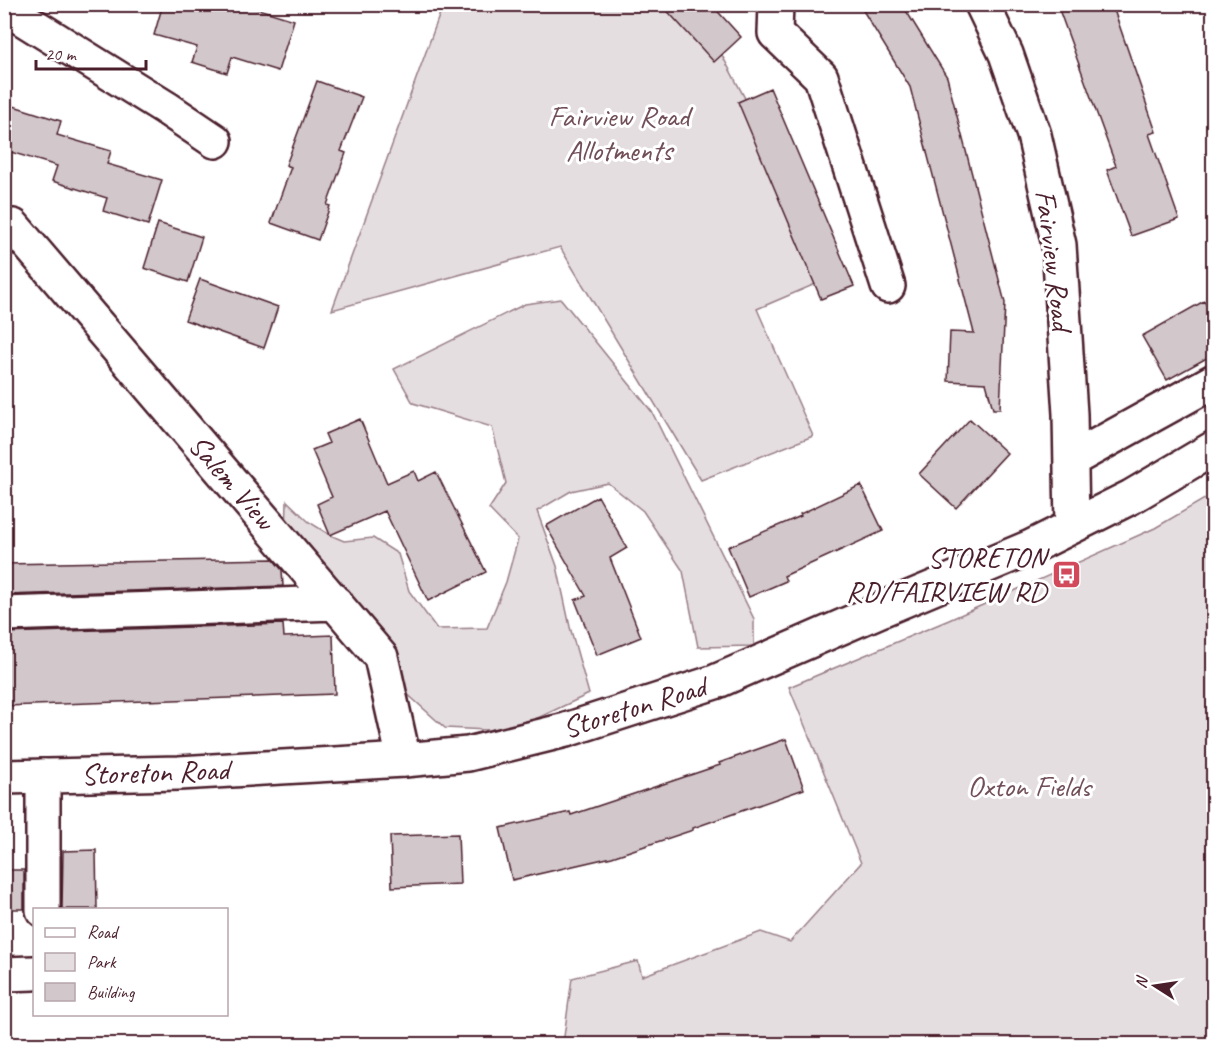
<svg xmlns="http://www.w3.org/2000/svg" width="1218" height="1049" viewBox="0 0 1218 1049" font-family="Caveat,sans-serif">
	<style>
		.green { fill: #e5dee0; stroke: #987e86; stroke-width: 1.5 }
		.building { fill: #d2c7cb; stroke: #4a1f2b; stroke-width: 1.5 }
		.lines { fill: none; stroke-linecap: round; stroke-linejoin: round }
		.minor-casing { stroke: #4a1f2b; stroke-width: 38 }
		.major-casing { stroke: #4a1f2b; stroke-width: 38 }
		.minor { stroke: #fff; stroke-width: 33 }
		.major { stroke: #fff; stroke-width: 33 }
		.labels { text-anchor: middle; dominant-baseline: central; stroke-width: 6; stroke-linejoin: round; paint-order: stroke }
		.park-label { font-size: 30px; fill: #714f58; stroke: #fff }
		.street-label { font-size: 30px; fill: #4a1f2b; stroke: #fff }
		.poi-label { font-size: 30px; fill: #4a1f2b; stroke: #fff; text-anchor: end }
	</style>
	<rect width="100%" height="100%" fill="#fff"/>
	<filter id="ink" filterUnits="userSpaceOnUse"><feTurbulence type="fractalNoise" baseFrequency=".0167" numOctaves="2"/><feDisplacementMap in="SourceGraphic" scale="12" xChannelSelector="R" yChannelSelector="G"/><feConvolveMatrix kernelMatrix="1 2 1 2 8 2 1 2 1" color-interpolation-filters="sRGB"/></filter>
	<g filter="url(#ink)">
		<path class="green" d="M443,5h230l44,41 122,228 -82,35 56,127 -112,44 -141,-233 -228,63z
			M561,299l91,113 102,207v27l-56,1 -15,-76 -40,-60 -35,-28 -37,8 -34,20 20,55 13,61 19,67 -79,37 -65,-3 -62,-56 -97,-133 1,-38 22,21 21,13 14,6 29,-3 25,16 11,37 28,38 50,-1 19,-46 12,-43 -29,-30 17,-26 -14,-56 -79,-24 -19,-34 131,-65z
			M1213,494v550h-650l9,-66 66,-17 4,15 119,-44 29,10 71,-79 -72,-176 160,-67 206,-92z"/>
		<path class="building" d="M163,4h79l52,16 -16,51 -46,-14 -5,16 -35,-11 5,-15 -43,-12z
			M661,4h50l30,33 -27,25z
			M859,4h43l45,73 58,226 -5,106h-7l-7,-26 -38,-2 2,-49 24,1 -64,-246z
			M1057,4h55l44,128 -7,2 30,85 -48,17 -24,-66 9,-4z
			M317,81l45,16 -21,54 5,2 -19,52 3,1 -12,34 -47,-17 20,-56 -5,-2z
			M770,88l84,198 -33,13 -83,-197z
			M4,103l57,18 -4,14 54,16 -4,13 55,16 -14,45 -45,-14 4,-13 -55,-17 5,-15 -53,-16z
			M158,223l44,14 -14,45 -44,-14z
			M200,279l78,28 -14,41 -79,-28z
			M1204,301l10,16v37l-47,26 -25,-44z
			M360,419l27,64 27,-12 4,10 18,-9 50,100 -58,29 -43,-90 -55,24 -13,-31 15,-7 -20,-47 17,-7 -4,-9z
			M970,419l37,34 -51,55 -37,-34z
			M861,485l22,46 -99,45 2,5 -37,16 -21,-50 73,-31 -1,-2z
			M598,496l29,52 -17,10 31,79 -44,18 -22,-55 11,-4 -40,-70z
			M273,559l9,11 1,16 -279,9v-31z
			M283,624l1,13 49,-2 2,59 -329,12 -2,-73z
			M786,739l18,50 -111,39v2l-81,27 -100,23 -12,-52 70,-16 1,3 149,-50 -1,-2z
			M458,834l2,50 -68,3 -2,-51z
			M96,850l1,59h-35l1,-58z
			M4,870h20v39h-20z"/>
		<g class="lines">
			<defs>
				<path id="minor" d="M14,4l6,13 146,91 49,33
					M776,4l-1,29 46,44 67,209
					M982,4l24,50 28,81 25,110 11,169 2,112
					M13,226l368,431 23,103
					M1071,460l143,-79
					M4,614l332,-11
					M43,910v-134
					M4,974l30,-1"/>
				<path id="major" d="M4,777l175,-4 225,-13 64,-6 98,-24 149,-48 163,-71 153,-64 100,-50 83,-49"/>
			</defs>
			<use href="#minor" class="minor-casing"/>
			<use href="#major" class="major-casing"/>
			<use href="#minor" class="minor"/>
			<use href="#major" class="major"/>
		</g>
	</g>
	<defs>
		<symbol id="bus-square" viewBox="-11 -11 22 22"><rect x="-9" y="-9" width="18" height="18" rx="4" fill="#d1495b" stroke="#fff"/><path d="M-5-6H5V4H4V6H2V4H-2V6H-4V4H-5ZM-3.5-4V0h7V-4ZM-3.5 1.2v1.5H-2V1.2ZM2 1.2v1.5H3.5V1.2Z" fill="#fff"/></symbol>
	</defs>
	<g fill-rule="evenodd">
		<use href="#bus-square" x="1050" y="558" width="33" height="33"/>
	</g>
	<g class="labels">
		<g class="park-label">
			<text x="619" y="116">Fairview Road<tspan x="619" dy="34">Allotments</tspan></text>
			<text x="1029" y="786">Oxton Fields</text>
		</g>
		<g class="street-label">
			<text transform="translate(1054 260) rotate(83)">Fairview Road</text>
			<text transform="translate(232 482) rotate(49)">Salem View</text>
			<text transform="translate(634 707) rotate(-17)">Storeton Road</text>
			<text transform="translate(155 772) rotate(-2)">Storeton Road</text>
		</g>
		<g class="poi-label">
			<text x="1046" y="557">STORETON<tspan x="1046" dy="34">RD/FAIRVIEW RD</tspan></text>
		</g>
	</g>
	<rect width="1218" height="1049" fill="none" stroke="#fff" stroke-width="24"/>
	<rect x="12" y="12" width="1194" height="1025" fill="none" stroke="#4a1f2b" stroke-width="2" filter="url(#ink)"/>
	<rect x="33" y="908" width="195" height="108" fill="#ffffff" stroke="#b7a5aa" stroke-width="1.5"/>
	<rect x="45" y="928" width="30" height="9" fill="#ffffff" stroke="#b7a5aa" stroke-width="1.5"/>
	<text x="87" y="938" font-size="18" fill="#4a1f2b">Road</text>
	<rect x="45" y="953" width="30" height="18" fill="#e5dee0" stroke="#b7a5aa" stroke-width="1.5"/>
	<text x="87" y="968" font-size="18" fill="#4a1f2b">Park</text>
	<rect x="45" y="983" width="30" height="18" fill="#d2c7cb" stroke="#b7a5aa" stroke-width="1.5"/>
	<text x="87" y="998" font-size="18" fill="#4a1f2b">Building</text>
	<g transform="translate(1155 986) rotate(282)" stroke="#ffffff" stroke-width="4.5" paint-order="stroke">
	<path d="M0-4.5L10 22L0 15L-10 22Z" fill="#4a1f2b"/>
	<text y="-9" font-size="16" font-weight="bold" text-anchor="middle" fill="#4a1f2b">N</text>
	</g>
	<path d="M36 60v9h110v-9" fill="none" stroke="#4a1f2b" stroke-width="3"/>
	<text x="45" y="60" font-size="18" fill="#4a1f2b" stroke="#ffffff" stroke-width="4.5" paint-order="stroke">20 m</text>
</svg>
